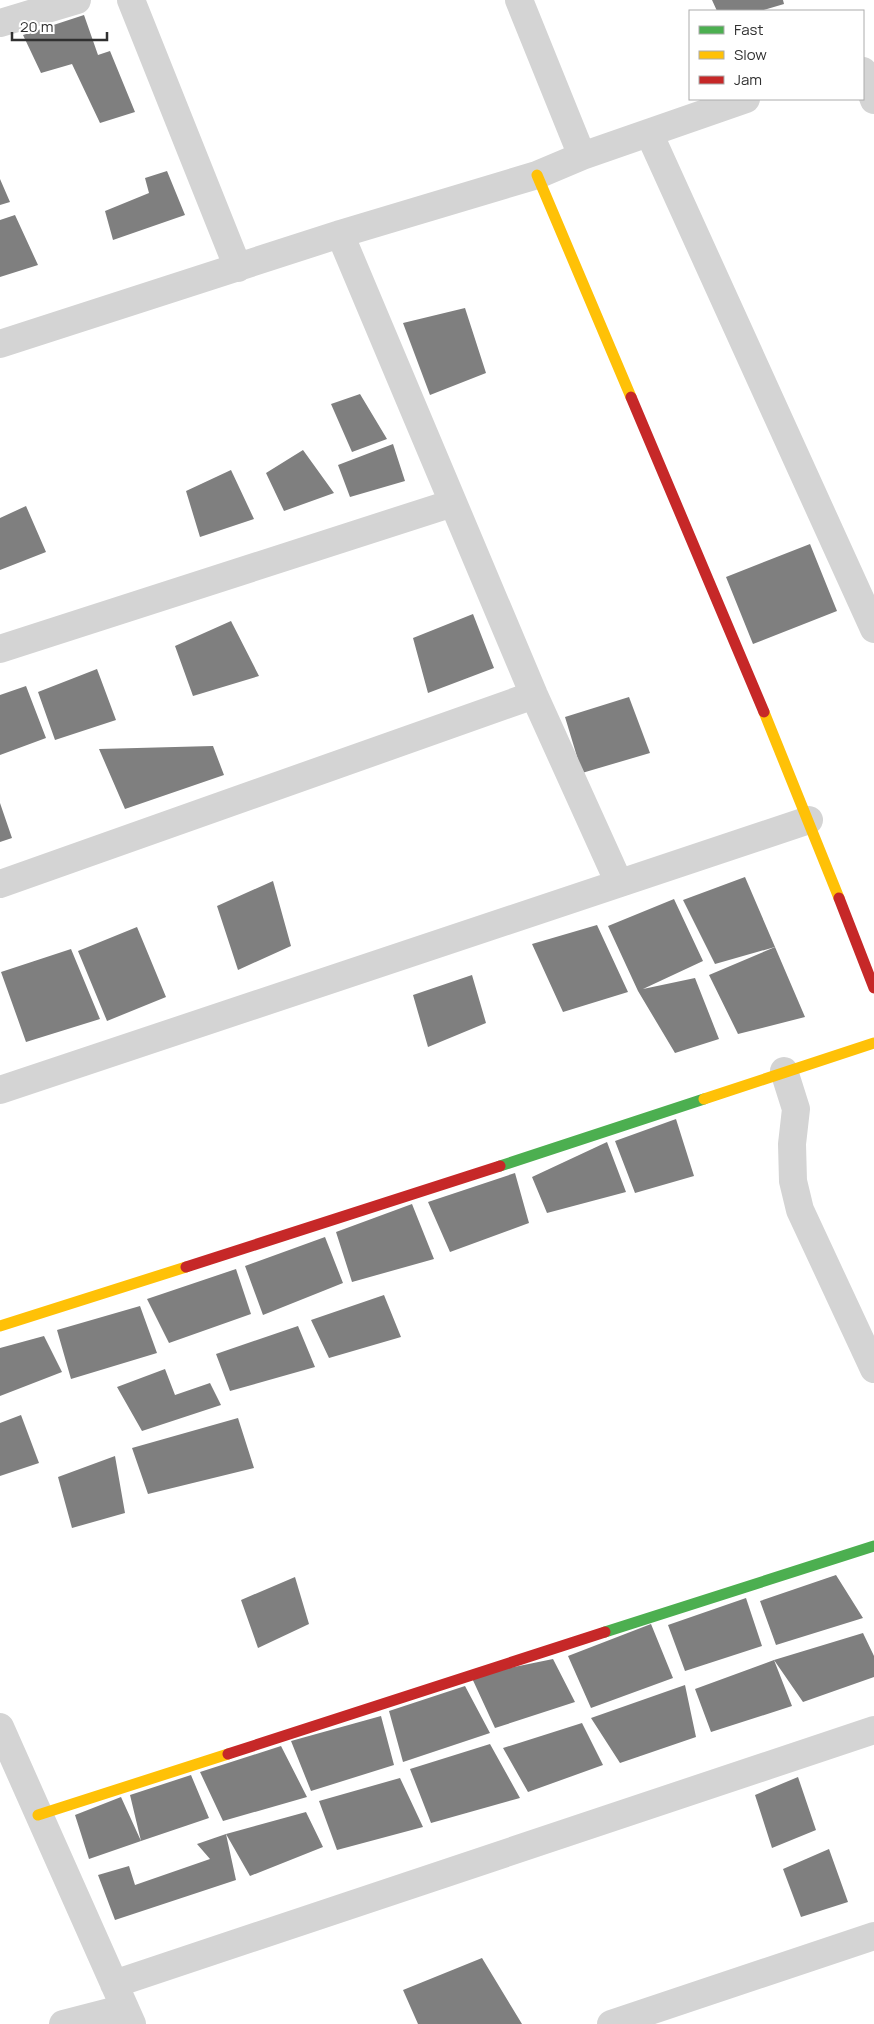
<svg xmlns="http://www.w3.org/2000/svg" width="874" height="2024" viewBox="0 0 874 2024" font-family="Manrope,sans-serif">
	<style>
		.building { fill: #7f7f7f }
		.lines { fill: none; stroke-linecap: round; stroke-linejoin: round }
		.street { stroke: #d4d4d4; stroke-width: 28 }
		.fast { stroke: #4caf50; stroke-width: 11 }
		.slow { stroke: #ffc107; stroke-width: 11 }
		.jam { stroke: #c62828; stroke-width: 11 }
	</style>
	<rect width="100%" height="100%" fill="#fff"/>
	<path class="building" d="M712,0h71l1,4 -24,7h-43z
		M84,15l14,40 12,-4 25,61 -35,11 -28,-59 -31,9 -18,-38z
		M167,171l18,44 -72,25 -8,-29 44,-18 -4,-15z
		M0,179l10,23 -10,3z
		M15,215l23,50 -38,12v-57z
		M465,308l21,65 -56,22 -27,-72z
		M360,394l27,45 -35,13 -21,-48z
		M393,444l12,37 -55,16 -12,-32z
		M303,450l31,43 -50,18 -18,-38z
		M231,470l23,49 -54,18 -14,-46z
		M26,506l20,46 -46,18v-52z
		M810,544l27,67 -84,33 -27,-67z
		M473,614l21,54 -66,25 -15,-55z
		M231,621l28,55 -66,20 -18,-50z
		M97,669l19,51 -61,20 -17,-48z
		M26,686l20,52 -46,17v-60z
		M629,697l21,56 -68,20 -17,-56z
		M213,746l11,29 -99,34 -26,-60z
		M0,803l12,35 -12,4z
		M745,877l30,70 -60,17 -32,-64z
		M273,881l18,65 -53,24 -21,-64z
		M674,899l29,62 -60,28 52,-11 24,61 -44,14 -37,-62 -30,-65z
		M597,925l31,67 -65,20 -31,-68z
		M137,927l29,70 -59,24 -29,-70z
		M775,947l30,70 -67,17 -29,-59z
		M71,949l29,70 -74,23 -25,-70z
		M472,975l14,48 -58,24 -15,-52z
		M676,1119l18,57 -59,17 -20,-52z
		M607,1142l19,50 -79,21 -15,-36z
		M515,1173l14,50 -79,29 -22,-50z
		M412,1204l22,55 -82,23 -16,-50z
		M325,1237l18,46 -80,32 -18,-49z
		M236,1269l15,45 -82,29 -22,-44z
		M384,1295l17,42 -72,21 -18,-38z
		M140,1306l17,47 -86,26 -14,-49z
		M298,1326l17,41 -85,24 -14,-37z
		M44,1336l18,36 -62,24v-48z
		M165,1369l10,26 35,-12 11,22 -79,26 -25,-44z
		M21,1415l18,48 -39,13v-53z
		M238,1418l16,50 -106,26 -16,-46z
		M115,1456l10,57 -53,15 -14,-51z
		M836,1575l27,43 -87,27 -16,-44z
		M295,1577l14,47 -51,24 -17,-48z
		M746,1598l16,48 -77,25 -17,-46z
		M651,1624l22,54 -82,30 -23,-52z
		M863,1633l11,23v21l-71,25 -29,-42z
		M553,1659l22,43 -80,26 -24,-52z
		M774,1660l18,46 -81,26 -16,-43z
		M685,1685l11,52 -76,26 -29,-45z
		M465,1686l25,47 -87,29 -14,-51z
		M381,1716l13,49 -83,26 -20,-50z
		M582,1723l21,42 -75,27 -25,-44z
		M490,1744l30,54 -89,25 -21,-54z
		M281,1746l26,51 -84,24 -23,-49z
		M191,1775l18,43 -68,23 -11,-46z
		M798,1777l18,53 -44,18 -17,-53z
		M400,1778l23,49 -86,23 -18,-49z
		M121,1797l20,44 -52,18 -14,-44z
		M306,1812l17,35 -73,29 -24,-42z
		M226,1834l10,46 -121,40 -17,-45 31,-9 6,19 75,-26 -13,-15z
		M829,1849l19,53 -47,15 -18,-48z
		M482,1958l40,66h-104l-15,-34z"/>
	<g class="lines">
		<path class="street" d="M131,0l107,268
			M519,0l63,156
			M0,23l77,-23
			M863,71l11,29
			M649,133l225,496
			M340,234l194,461 85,188
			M0,344l340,-110 197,-59 45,-19 164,-57
			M0,649l453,-146
			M0,884l534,-189
			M784,1071l12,38 -4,35 1,37 7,29 74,159
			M0,1090l809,-270
			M0,1727l132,297
			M114,1984l760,-254
			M63,2024l62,-16
			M611,2024l263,-88"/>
		<path class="fast" d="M500,1166l204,-67
			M605,1632l269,-86"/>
		<path class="slow" d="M537,175l94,222
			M764,712l75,186
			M704,1099l170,-56
			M0,1326l186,-59
			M38,1815l190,-61"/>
		<path class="jam" d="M631,397l133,315
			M839,898l35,90
			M186,1267l314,-101
			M228,1754l377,-122"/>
	</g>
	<rect x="689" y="10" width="175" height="90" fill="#ffffff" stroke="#acacac"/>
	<rect x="699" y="26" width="25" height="8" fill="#4caf50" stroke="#acacac"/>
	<text x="734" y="35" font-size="15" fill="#303030">Fast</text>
	<rect x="699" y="51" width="25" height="8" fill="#ffc107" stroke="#acacac"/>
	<text x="734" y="60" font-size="15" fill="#303030">Slow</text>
	<rect x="699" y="76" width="25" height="8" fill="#c62828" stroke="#acacac"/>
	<text x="734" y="85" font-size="15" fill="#303030">Jam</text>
	<path d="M12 32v8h95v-8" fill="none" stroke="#303030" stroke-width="2.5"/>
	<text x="20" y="32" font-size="15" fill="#303030" stroke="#ffffff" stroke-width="4" paint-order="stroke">20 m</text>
</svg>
